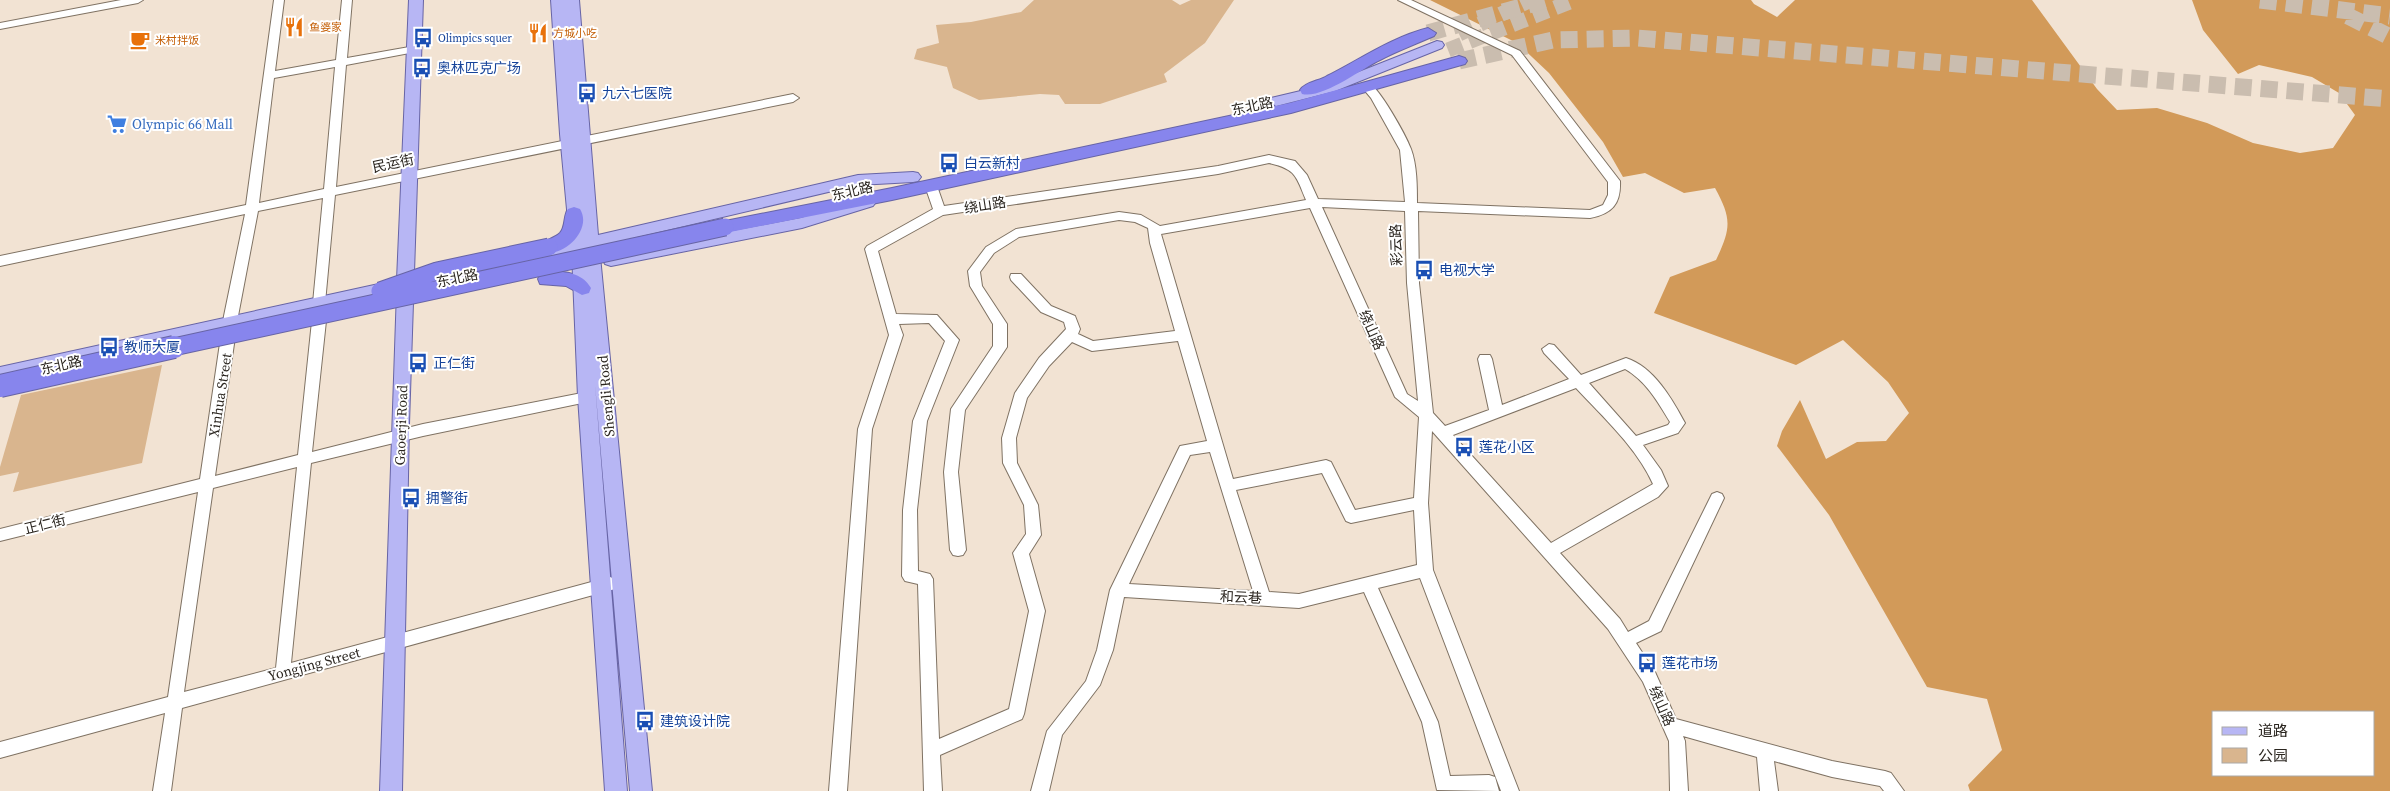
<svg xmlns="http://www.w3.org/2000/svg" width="2390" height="791" viewBox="0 0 2390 791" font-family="'Source Serif 4','Noto Sans SC',serif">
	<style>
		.green { fill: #d9b58e }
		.forest { fill: #d29a59; fill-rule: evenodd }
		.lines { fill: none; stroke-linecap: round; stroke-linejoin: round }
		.major-tunnel { stroke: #cabdaf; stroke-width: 15; stroke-dasharray: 15 8; stroke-linecap: butt }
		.highway-tunnel { stroke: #cabdaf; stroke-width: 17; stroke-dasharray: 17 9; stroke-linecap: butt }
		.minor-casing { stroke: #7f7263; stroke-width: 2 }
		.major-casing { stroke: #6764a5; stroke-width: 2 }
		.highway-casing { stroke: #6764a5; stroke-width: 2 }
		.minor { fill: #fff; fill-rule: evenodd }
		.major { fill: #b7b6f4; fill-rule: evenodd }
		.highway { fill: #8785ed; fill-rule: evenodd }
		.highway-bridge-far1-casing { stroke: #6764a5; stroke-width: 19; stroke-linecap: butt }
		.highway-bridge-casing { stroke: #6764a5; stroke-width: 24; stroke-linecap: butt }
		.highway-bridge-far1 { stroke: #8785ed; stroke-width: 17 }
		.highway-bridge { stroke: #8785ed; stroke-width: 22 }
		.labels { text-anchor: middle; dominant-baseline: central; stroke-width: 4; stroke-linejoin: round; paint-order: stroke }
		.far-food-label { font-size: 11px; fill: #c56008; stroke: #fff; text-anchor: start }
		.far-transit-label { font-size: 11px; fill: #164399; stroke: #fff; text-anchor: start }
		.transit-label { font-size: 14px; fill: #164399; stroke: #fff; text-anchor: start }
		.street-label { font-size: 14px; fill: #2b2620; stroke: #fff }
		.shop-label { font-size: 14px; fill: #366cbe; stroke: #fff; text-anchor: start }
	</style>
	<rect width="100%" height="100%" fill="#f2e3d3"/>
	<path class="green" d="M1034,0h138l8,5 11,-5h43l-29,43 -41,31 3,8 -67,22h-35l-6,-9 -19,-1 -61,6 -26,-12 -6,-21 -33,-8 3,-10 22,-6 -3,-18 35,-3 50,-10z
		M162,365l-20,98 -129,29 6,-20 -19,4v-9l21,-72z"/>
	<path class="forest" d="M1430,0h321l3,4 23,13 18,-17h237l65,89 20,21 40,-2 50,15 46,20 47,10 33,-5 22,-33 -16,-22 -27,-16 -53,-12 -21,9 -35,-44 -11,-30h198v791h-420l-2,-6 34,-35 -15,-51 -60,-12 -98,-172 -52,-69 5,-15 18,-31 26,59 31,-17 29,-1 23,-28 -21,-31 -45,-42 -47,25 -142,-52 16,-36 46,-17c15,-32 16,-41 -1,-72l-31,5 -39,-20 -22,4 -20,-35 -54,-69 -32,-30zM2214,712h160v63h-160z"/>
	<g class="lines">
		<path class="major-tunnel" d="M1459,34l72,-34
			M1448,50l127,-50"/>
		<path class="highway-tunnel" d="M2260,0l130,16
			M2348,16l42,21
			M1428,33l118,-33
			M1459,61l94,-21 84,-2 753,61"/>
		<defs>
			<path id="minor" d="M121,0h22l-5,3 -138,26v-6z
				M274,0h10l-9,71 61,-11 6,-60h10l-5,58 68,-12 5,3 -5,3 -69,13 -10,122 457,-93 6,4 -6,4 -458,93 -10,108 -6,5 -6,-5 10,-105 -65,13 -20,105 -23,160 83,-21 14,-134 7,-5 7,5 -14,131 111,-28 164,-32 5,1 2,4 -2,4 -5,1 -164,34 -112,27 -20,200 319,-86 5,2 3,5 -3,5 -433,119 -11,83h-18l12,-78 -165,45v-16l168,-45 30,-205 -198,49v-12l200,-50 24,-163 21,-102 -245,52v-10l246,-51zM335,67l-11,122 -65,14 15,-125zM297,467l-21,201 -92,24 29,-204z
				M1398,0h13l109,51 100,130c1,23 -8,33 -30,37l-172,-7 1,72 14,130 12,13 44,-16 -11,-51 2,-4h10l2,4 10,46 67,-26 -25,-26 -2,-4 7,-5 5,1 27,30 45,-17c28,9 46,41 59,65l-7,10 -35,12 18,25 7,16 -10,11 -98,56 60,66 8,13 21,-11 63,-127 5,-2 5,2 2,4 -63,133 -25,12 19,29 21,47 156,42 53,10 6,2 13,18h-20l-4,-5 -48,-9 -58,-16 4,30h-18l-3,-34 -74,-21 2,5 3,50h-18l-1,-50 -26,-59 -35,-53 -176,-198 -4,72 5,67 86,221h-18l-81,-213 -42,10 60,134 12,54 39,-1 6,2 4,14 -62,-1 -15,-68 -58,-130 -65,16 -175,-11 -11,53 -13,35 -38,50 -13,56h-18l16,-60 39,-50 11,-31 13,-60 68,-140 2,-4 27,-5 -29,-100 -86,10 -20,-9 -23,24 -22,32 -11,40 1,25 21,42 3,30 -12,19 16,57 -21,103 -2,5 -82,36 2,36h-18l-6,-207 -13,-3 -3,-5 1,-66 10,-89 32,-80 -16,-18 -30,1 4,11 -31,94 -25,362h-18l29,-362 31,-94 -24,-86 2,-3 66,-37 -8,-23 6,-4 6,4 7,20 274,-40 51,-11 26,6 12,14 11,24 87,3 -5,-52 -29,-52 -10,-12 6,-4c12,4 39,54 44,67 6,16 6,38 6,54l173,7 13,-5 5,-10v-13l-96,-127zM1269,163c27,6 27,13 37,37l-146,26 -19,-11 -22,-3 -103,17 -30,18 -18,24 2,15 23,38v22l-42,63 -7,63 6,78 3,5 5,1 5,-1 3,-5 -8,-78 7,-62 42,-63v-23l-25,-38 -2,-14 14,-19 25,-16 100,-17 16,2 13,6 2,15 25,88 -82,10 -15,-7 2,-5 -5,-13 -24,-10 -30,-32h-10l-1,3 1,3 30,32 23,10 2,7 -27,29 -24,35 -13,45 1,25 21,42 2,29 -13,19 16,58 -20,98 -70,30 -6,-160 -3,-5 -12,-3 -1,-61 10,-89 32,-81 -22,-25 -41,-1 -18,-63 65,-36 275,-41zM1322,207l83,4 2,72 11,118 -11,-7zM1310,208l85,189 24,20 -5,81 -59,12 -24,-48 -5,-2 -93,19 -72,-245zM1625,369c21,12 33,33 45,53l-2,3 -32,11 -47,-53zM1576,388c27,29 61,60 77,96l-102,59 -98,-108zM1210,452l43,139 -124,-7 61,-129zM1322,473l24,48 5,2 63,-13 3,55 -118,29 -30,-2 -33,-102z"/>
			<path id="major" d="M409,0h14l-14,424 -7,367h-22l17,-501 -397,91v-14l397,-87z
				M551,0h14l11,153 -11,-153h14l19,235 260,-60 55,-3 5,1 3,4 -3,4 -5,1 -55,3 -259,61 53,545h-22l-35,-407 32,407h-22l-27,-394 -6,-144 -35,8 -6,-2 -2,-4 2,-4 39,-9 -10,-108z
				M1437,41l5,1 2,3 -2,3 -107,43 -59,15 -7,-5 2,-3 55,-13z
				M868,197l5,1 3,4 -3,4 -71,22 -191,38 -6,-2 -2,-4 2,-4 6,-2 190,-36z"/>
			<path id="highway" d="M1428,28l8,5 -2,3c-18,8 -37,15 -54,24 -19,9 -57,39 -78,34l-2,-4c5,-8 19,-9 27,-14 32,-16 65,-39 101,-48z
				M1459,56l6,2 2,3 -2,3 -174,49 -399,87 -167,33 -6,-2 -3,-4 3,-4 6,-2 167,-33 398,-85z
				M574,207l6,2c13,21 -17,49 -37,43l-3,-5c4,-8 14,-8 20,-14 6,-7 3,-17 8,-24z
				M547,272c16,-1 35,0 44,16l-2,5 -7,2 -16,-9 -26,-2 -2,-5 2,-5z"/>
		</defs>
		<use href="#minor" class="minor-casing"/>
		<use href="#major" class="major-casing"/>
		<use href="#highway" class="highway-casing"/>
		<use href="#minor" class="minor"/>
		<use href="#major" class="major"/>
		<use href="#highway" class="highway"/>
		<defs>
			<path id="highway-bridge-far1" d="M380,291l57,-20 112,-24
				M169,348l556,-121"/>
			<path id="highway-bridge" d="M0,386l174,-39"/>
		</defs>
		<use href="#highway-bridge-far1" class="highway-bridge-far1-casing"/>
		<use href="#highway-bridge" class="highway-bridge-casing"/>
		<use href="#highway-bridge-far1" class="highway-bridge-far1"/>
		<use href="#highway-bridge" class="highway-bridge"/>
	</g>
	<defs>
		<symbol id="restaurant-bare" viewBox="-9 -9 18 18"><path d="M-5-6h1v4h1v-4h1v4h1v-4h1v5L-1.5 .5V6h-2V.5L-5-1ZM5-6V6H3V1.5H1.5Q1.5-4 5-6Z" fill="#e8710a" stroke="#fff" stroke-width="2.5" paint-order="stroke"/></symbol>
		<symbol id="bus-bare" viewBox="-9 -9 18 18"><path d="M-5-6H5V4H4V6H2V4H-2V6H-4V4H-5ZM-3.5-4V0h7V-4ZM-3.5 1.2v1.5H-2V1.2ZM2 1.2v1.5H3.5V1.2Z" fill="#1a4fb4" stroke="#fff" stroke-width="2.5" paint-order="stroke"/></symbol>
		<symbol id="cafe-bare" viewBox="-9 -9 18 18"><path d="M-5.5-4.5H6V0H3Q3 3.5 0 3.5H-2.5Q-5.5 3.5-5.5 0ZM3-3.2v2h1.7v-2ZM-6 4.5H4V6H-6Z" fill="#e8710a" stroke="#fff" stroke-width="2.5" paint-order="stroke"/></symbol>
		<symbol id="supermarket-bare" viewBox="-9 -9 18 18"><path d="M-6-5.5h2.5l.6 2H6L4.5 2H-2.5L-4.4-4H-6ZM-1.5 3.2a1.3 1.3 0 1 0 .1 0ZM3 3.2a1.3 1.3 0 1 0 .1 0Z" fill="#3f7fe0" stroke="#fff" stroke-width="2.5" paint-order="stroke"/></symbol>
	</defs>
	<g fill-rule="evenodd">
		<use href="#restaurant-bare" x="280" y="13" width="28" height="28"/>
		<use href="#restaurant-bare" x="524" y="19" width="28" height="28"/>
		<use href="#bus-bare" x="409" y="24" width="28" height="28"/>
		<use href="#cafe-bare" x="126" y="26" width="28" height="28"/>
		<use href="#bus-bare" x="408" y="54" width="28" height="28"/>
		<use href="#bus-bare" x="573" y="79" width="28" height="28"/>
		<use href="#supermarket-bare" x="103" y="110" width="28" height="28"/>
		<use href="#bus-bare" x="935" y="149" width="28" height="28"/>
		<use href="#bus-bare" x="1410" y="256" width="28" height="28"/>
		<use href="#bus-bare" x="95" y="333" width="28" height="28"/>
		<use href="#bus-bare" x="404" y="349" width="28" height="28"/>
		<use href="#bus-bare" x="1450" y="433" width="28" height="28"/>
		<use href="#bus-bare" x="397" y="484" width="28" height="28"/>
		<use href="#bus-bare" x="1633" y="649" width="28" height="28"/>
		<use href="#bus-bare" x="631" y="707" width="28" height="28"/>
	</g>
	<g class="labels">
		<g class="far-food-label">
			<text x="309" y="27">鱼婆家</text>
			<text x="553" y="33">方城小吃</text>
			<text x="155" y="40">米村拌饭</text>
		</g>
		<g class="far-transit-label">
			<text x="438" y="38">Olimpics squer</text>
		</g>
		<g class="transit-label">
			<text x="437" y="68">奥林匹克广场</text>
			<text x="602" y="93">九六七医院</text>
			<text x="964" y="163">白云新村</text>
			<text x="1439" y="270">电视大学</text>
			<text x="124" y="347">教师大厦</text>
			<text x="433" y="363">正仁街</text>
			<text x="1479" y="447">莲花小区</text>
			<text x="426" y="498">拥警街</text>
			<text x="1662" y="663">莲花市场</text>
			<text x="660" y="721">建筑设计院</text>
		</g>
		<g class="street-label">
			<text transform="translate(1252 106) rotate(-12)">东北路</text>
			<text transform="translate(393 163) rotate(-12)">民运街</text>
			<text transform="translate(852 191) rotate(-13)">东北路</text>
			<text transform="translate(985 205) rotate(-9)">绕山路</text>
			<text transform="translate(1396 245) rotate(-92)">彩云路</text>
			<text transform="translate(457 278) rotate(-12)">东北路</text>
			<text transform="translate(1372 330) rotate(66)">绕山路</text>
			<text transform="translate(61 365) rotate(-13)">东北路</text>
			<text transform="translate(220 395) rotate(-81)">Xinhua Street</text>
			<text transform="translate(606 396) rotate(-95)">Shengli Road</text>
			<text transform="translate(401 425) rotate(-88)">Gaoerji Road</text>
			<text transform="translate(45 524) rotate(-14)">正仁街</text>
			<text transform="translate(1241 597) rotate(3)">和云巷</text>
			<text transform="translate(314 664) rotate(-15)">Yongjing Street</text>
			<text transform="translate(1662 706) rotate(66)">绕山路</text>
		</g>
		<g class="shop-label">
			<text x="132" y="124">Olympic 66 Mall</text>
		</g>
	</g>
	<rect x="2212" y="711" width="162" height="65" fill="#ffffff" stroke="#aaa8a6"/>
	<rect x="2222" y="727" width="25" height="8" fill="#b7b6f4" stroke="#aaa8a6"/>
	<text x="2258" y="736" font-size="15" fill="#2b2620">道路</text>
	<rect x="2222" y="748" width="25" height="15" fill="#d9b58e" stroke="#aaa8a6"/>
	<text x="2258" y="761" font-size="15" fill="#2b2620">公园</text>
</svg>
